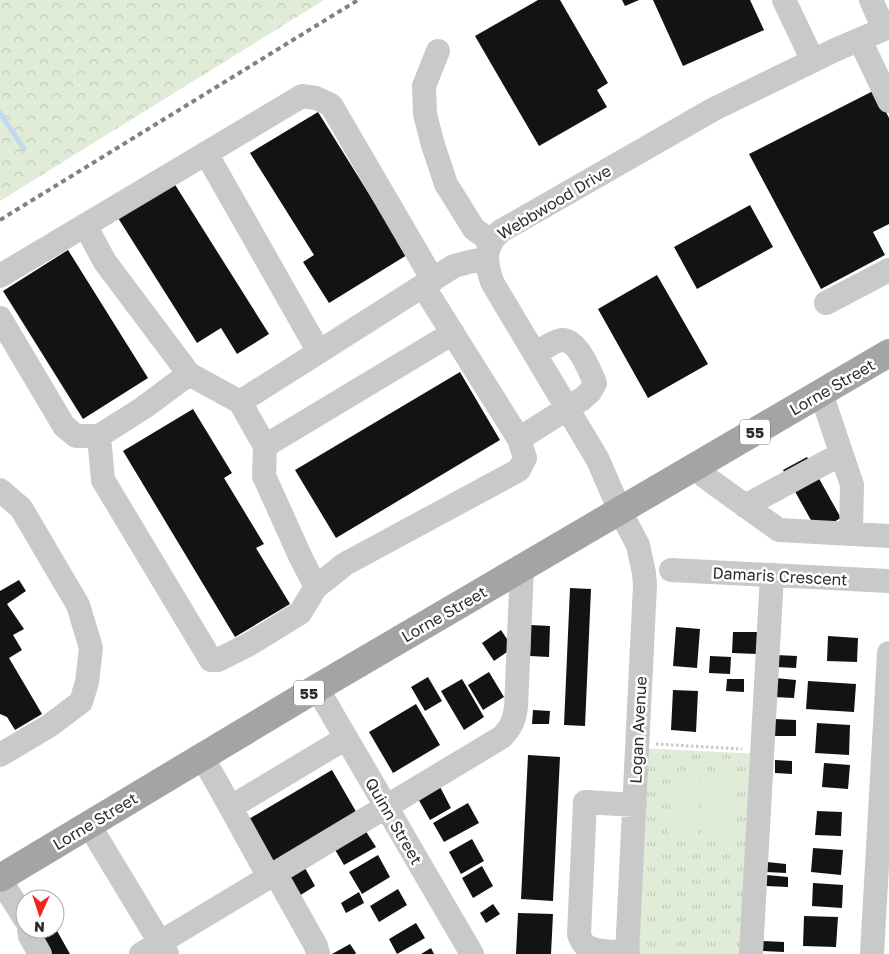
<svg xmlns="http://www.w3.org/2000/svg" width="889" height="954" viewBox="0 0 889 954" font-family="'Golos Text',sans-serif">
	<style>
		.forest { fill: url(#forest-crowns) }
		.park { fill: url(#park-tufts) }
		.pitch { fill: #e0ecd7 }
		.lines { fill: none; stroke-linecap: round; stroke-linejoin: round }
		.stream { stroke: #c1d8ee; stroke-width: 5 }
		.building { fill: #131313 }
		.path { stroke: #c9c9c9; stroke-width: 3; stroke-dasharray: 2.5 2.5; stroke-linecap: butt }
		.minor { stroke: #c9c9c9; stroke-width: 24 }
		.major { stroke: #a4a4a4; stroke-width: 28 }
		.rail { stroke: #818181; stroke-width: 4; stroke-dasharray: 5 4; stroke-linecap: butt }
		.labels { text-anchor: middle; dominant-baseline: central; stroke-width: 5; stroke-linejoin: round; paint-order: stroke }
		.shield { fill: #fff; stroke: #6b6b6b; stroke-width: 1 }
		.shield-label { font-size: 15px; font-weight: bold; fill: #2c2c2c }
		.street-label { font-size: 16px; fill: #2c2c2c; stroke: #fff }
	</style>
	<defs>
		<pattern id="forest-crowns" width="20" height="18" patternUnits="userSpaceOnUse" patternTransform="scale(1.25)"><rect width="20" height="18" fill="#e0ecd7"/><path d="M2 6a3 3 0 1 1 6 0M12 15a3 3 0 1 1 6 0" fill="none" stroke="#c0cbb9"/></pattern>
		<pattern id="park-tufts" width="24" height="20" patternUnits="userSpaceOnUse" patternTransform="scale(1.25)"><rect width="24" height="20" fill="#e0ecd7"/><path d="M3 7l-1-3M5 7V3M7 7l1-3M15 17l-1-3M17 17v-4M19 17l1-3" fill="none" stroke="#c0cbb9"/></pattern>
	</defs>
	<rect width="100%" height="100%" fill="#fff"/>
	<path class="forest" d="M0,0h324l-324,201z"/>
	<path class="park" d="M639,748l122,6 -11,200h-121z"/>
	<path class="pitch" d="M672,773l28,1 -2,62 -29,-2z
		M707,774l29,2 -3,62 -28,-2z"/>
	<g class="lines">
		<path class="stream" d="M0,113l24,36"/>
	</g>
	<path class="building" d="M538,0h22l48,83 -11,7 10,17 -68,39 -64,-110z
		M622,0h17l-14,6z
		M653,0h97l14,30 -81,36z
		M875,90l14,28v106l-16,8 12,23 -64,34 -72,-135z
		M318,112l89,143 -78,48 -26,-41 11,-7 -64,-102z
		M174,183l95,151 -32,20 -16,-26 -24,15 -79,-125z
		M750,205l23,42 -76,42 -23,-42z
		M68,250l80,128 -65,41 -80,-128z
		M657,275l51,89 -60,34 -50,-89z
		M460,372l40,68 -164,98 -41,-68z
		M193,409l39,64 -8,5 40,66 -8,4 34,56 -55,33 -112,-186z
		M807,457l34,61 -24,13 -34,-61z
		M19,580l7,11 -19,13 17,25 -11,6 9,15 -13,8 33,56 -27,16 -8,-13 -7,-3v-123z
		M570,588l21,1 -6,137 -21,-1z
		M531,625l19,1 -1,31 -19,-1z
		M676,627l24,2 -3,39 -24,-2z
		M501,630l12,18 -19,13 -12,-18z
		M733,632h24v22l-25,-1z
		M828,636l30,2 -1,24 -30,-1z
		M776,655l21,1 -1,12 -20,-1z
		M710,656l21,1 -1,17 -21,-1z
		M489,672l15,25 -21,13 -15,-25z
		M428,677l14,24 -17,10 -14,-24z
		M775,678l21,2 -2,18 -20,-1z
		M462,679l22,38 -20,13 -23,-39z
		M727,679h17v13l-18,-1z
		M808,681l48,3 -2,28 -48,-3z
		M673,690l25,1 -2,41 -25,-2z
		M416,704l24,41 -47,28 -24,-41z
		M533,710l17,1 -1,13h-17z
		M775,719l21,1v16h-21z
		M817,723l33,2 -1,30 -34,-2z
		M528,755l32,2 -7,144 -32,-2z
		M775,760l17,1v13l-17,-1z
		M824,763l26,2 -2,24 -26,-2z
		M332,770l26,45 -84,50 -27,-45z
		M439,785l12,23 -21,12 -13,-23z
		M468,803l11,20 -35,19 -11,-19z
		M817,811l25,1 -1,24 -26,-1z
		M365,830l11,17 -32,18 -10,-17z
		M472,839l12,22 -23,13 -12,-22z
		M813,848l30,2 -2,25 -30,-3z
		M378,855l12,22 -28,17 -13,-22z
		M767,862l19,2v9l-20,-1z
		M482,866l11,20 -20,12 -11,-20z
		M305,868l10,18 -16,10 -11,-19z
		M767,875l21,2v10l-22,-1z
		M813,883l30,2 -1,23 -30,-2z
		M398,889l9,16 -28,17 -9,-16z
		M359,892l5,11 -18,10 -5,-10z
		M493,904l7,10 -14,9 -6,-10z
		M518,913l35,1 -2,40h-35z
		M804,916l34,1 -2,30 -33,-1z
		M416,923l9,15 -28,16 -8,-15z
		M43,929h13l14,25h-24l-11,-21z
		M763,941l21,1v10l-21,-1z
		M350,944l6,9 -1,1h-23z
		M431,948l3,6h-13z"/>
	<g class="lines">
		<path class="path" d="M656,744l86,5"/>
		<path class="minor" d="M784,0l29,61
			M871,0l13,29
			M860,40l29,61
			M438,51l-14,35 1,28 8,31 13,39 28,45 17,12
			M206,153l113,199
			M85,225l20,37 84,112 51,28 25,44 -1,30 37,82 15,29
			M0,276l302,-180 14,2 15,7 102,175
			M826,303l63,-33
			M0,318l64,108 12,10h23l44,-28 46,-34
			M821,393l31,92 -1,49
			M240,402l214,-136 19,-5 14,-1
			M99,436l4,44 108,180h7l30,-15 52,-32 16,-26 29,-23 174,-94 6,-12 -6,-19 -96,-153
			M519,439l63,-40 8,-7 5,-9c-5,-12 -17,-42 -32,-43 -8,0 -21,10 -28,14
			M265,446l188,-113
			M694,468l21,16 64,46 110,6
			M0,490l21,18 57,97 13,43 -4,34 -6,20 -32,24 -49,29
			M745,506l96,-52
			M671,570l218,11
			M317,688l155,266
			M202,757l14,24 53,96
			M231,807l115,-69
			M89,825l78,129
			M275,873l41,73 2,8
			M0,879l25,40
			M29,929l1,7 10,18
			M628,952c-13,-1 -34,2 -44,-8 -3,-3 -4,-7 -5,-10l6,-132 50,3
			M141,954l361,-217c10,-11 12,-16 14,-30l6,-139
			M627,954l18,-369 -1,-12 -6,-28 -18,-34 -22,-51 -106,-178c-4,-13 -8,-27 -1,-39 2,-5 7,-9 10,-12l213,-122 121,-59 54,-23
			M751,954l21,-379
			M872,954l17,-301"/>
		<path class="major" d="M0,878l317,-190 572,-335"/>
		<path class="rail" d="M0,220l358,-220"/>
	</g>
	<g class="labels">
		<g class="shield">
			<rect x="740" y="419.5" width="30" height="25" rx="4"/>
			<rect x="294" y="680.5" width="30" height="25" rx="4"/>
		</g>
		<g class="shield-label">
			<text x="755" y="432">55</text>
			<text x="309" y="693">55</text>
		</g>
		<g class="street-label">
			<text transform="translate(554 202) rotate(-31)">Webbwood Drive</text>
			<text transform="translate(832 387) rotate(-30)">Lorne Street</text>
			<text transform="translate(780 576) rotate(3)">Damaris Crescent</text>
			<text transform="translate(444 614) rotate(-30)">Lorne Street</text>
			<text transform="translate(638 730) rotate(-87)">Logan Avenue</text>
			<text transform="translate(95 821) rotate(-31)">Lorne Street</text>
			<text transform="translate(394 821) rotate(60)">Quinn Street</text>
		</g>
	</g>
	<g transform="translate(40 914) rotate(183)"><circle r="24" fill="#ffffff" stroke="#ababab"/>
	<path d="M0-4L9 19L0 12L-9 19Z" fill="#f5231c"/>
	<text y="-8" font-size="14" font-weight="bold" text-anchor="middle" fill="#2c2c2c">N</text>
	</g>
</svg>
